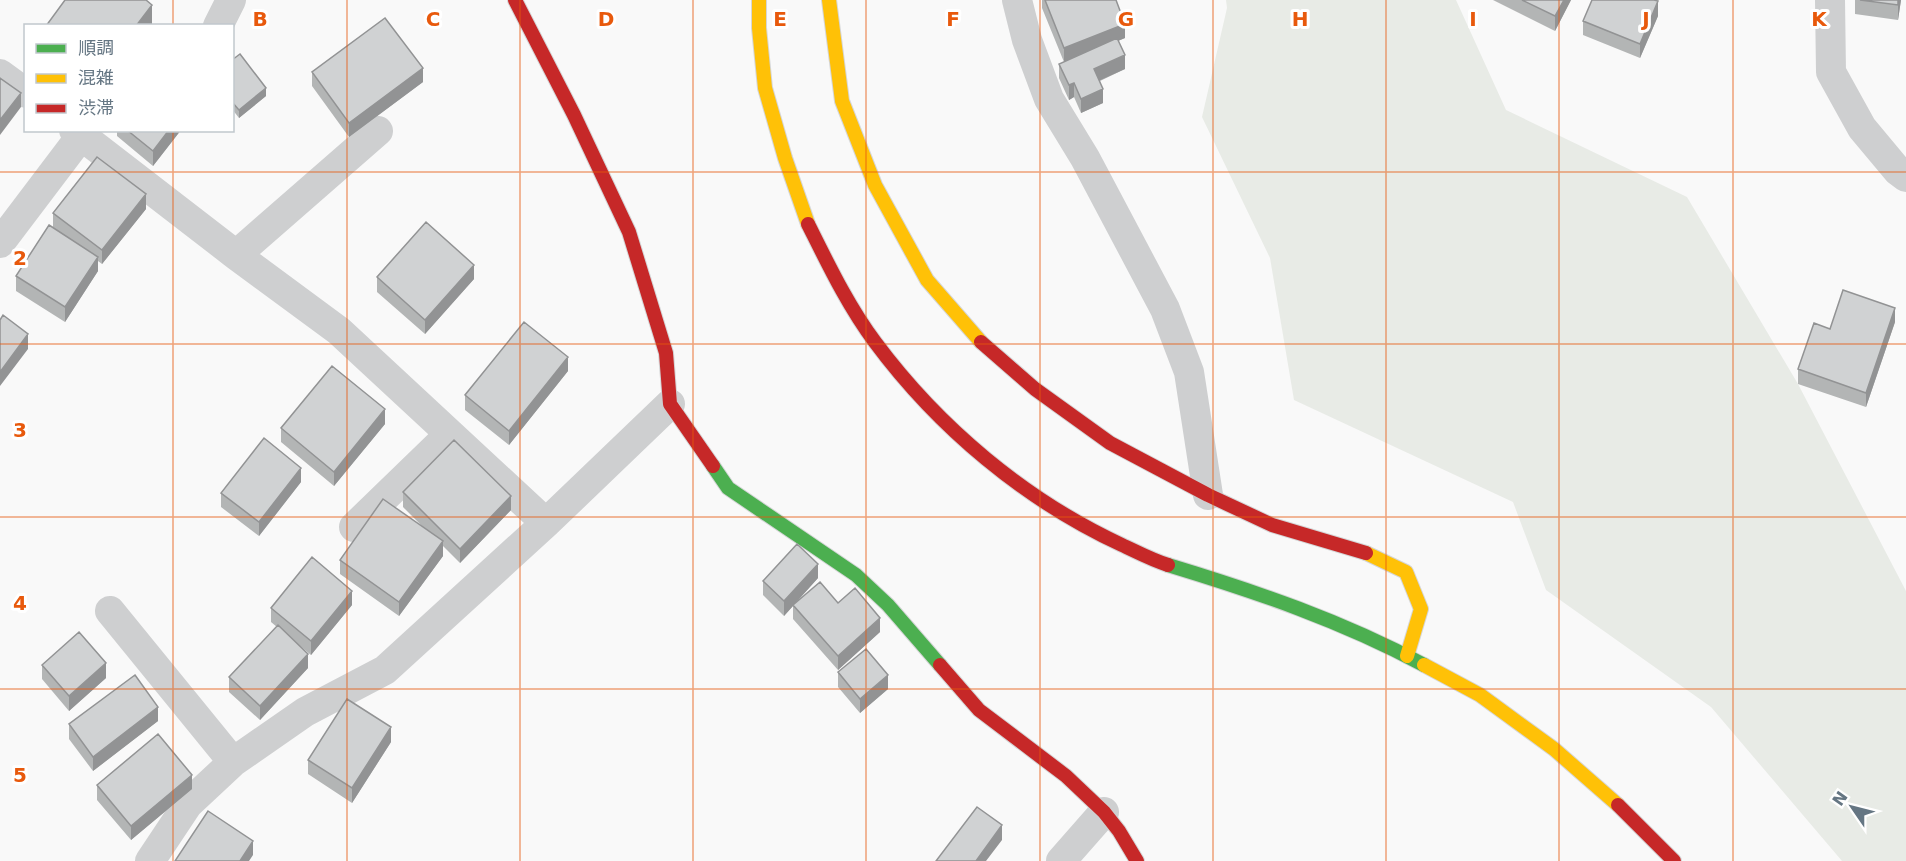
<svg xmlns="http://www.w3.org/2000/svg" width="1906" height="861" viewBox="0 0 1906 861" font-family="'DejaVu Sans','Noto Sans JP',sans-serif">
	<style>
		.green { fill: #e8ebe6 }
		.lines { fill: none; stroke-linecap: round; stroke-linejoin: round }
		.fast-casing { stroke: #d5d6d7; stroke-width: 16 }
		.slow-casing { stroke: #d5d6d7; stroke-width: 16 }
		.jam-casing { stroke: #d5d6d7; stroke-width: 16 }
		.street { stroke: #cecfd0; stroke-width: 30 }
		.fast { stroke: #4caf50; stroke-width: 14 }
		.slow { stroke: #ffc107; stroke-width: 14 }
		.jam { stroke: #c62828; stroke-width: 14 }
		.wall { fill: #b3b5b5 }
		.shaded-wall { fill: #929394 }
		.building { fill: #d0d2d3; stroke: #929394; stroke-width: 1.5 }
		.grid { fill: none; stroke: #e8590c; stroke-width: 1.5; stroke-opacity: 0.55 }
		.grid-label { font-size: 20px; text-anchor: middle; font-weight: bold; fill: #e8590c; stroke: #fff; stroke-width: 6; stroke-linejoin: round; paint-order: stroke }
	</style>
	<rect width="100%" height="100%" fill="#f9f9f9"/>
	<path class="green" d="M1226,0h230l50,110 181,87 111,187 108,207v270h-64l-131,-154 -165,-117 -33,-88 -219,-102 -24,-142 -68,-141 25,-109z"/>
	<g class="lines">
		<defs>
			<path id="fast" d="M713,466l15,22 128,87 32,30 52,60
				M1168,565c89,27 174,56 256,100"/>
			<path id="slow" d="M759,0v28l6,60 20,70 23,66
				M829,0l13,101 33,84 52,95 54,62
				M1366,553l40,19 15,37 -14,47
				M1424,665l56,30 74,54 64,56"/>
			<path id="jam" d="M515,0l59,115 55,117 37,121 4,51 43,62
				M808,224c20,40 40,82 67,118 64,86 150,158 247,203 15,7 30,15 46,20
				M981,342l54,47 75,54 98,52 64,30 94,28
				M940,665l39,45 87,66 38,36 15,19 18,30
				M1618,805l56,56"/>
		</defs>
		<use href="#fast" class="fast-casing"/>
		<use href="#slow" class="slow-casing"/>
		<use href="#jam" class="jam-casing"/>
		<path class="street" d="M1017,0l10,40 22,59 36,59 80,151 24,63 19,123
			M1830,0l1,72 31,56 36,43 8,6
			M218,26l13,-26
			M0,74l26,19
			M74,130l162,125 103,76 207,192
			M0,243l81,-107
			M236,255l142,-124
			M354,527l96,-93
			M110,611l123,151
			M150,861l38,-57 45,-42 72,-50 80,-42 161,-147 124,-119
			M1061,861l43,-49"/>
		<use href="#fast" class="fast"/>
		<use href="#slow" class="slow"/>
		<use href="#jam" class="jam"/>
	</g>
	<path class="wall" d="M1042,0h74l9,38 -7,3 7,28 -25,12 3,22 -22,10 -7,-16 -5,3 -10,-22v-14l5,-2 -22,-54z
		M1493,0h78l-16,31z
		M1855,0h46l-3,20 -43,-6z
		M1658,16l-18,42 -57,-23v-14z
		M232,60l34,36 -27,22 -7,-9z
		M312,72l111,10 -74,55 -37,-51z
		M117,130h64l-28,36 -36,-30z
		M146,209l-44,55 -4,-3v10l-33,51 -49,-31v-15l46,-42 -9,-7v-14z
		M377,277l97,2 -49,55 -48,-42z
		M1895,322l-29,85 -68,-23v-15l32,-40z
		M568,371l-59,74 -44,-35v-15z
		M385,424l-51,62 -53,-44v-14z
		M301,482l-42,54 -38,-29v-14z
		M403,492l108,18 -51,53 -17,-17v10l-44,60 -59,-42v-14l85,-31 -22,-22z
		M818,578l-19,21 39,4 42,29 -42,38 -45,-51v-13l-9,10 -21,-21v-14z
		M352,605l-41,50 -12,-10 9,23 -48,52 -31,-28v-15l48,-50 -6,-5v-14z
		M42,665l64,13 -37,33 -27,-32z
		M838,672l50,17 -28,24 -22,-26z
		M158,721l-65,50 -24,-32v-15z
		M391,742l-39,61 -44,-29v-14z
		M97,785l95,4 -61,51 -34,-40z"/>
	<path class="shaded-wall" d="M1564,0h7l-16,31v-15z
		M1898,0h3l-3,20z
		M1658,1v15l-18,42v-14z
		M152,5v20l-16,1z
		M1125,24v14l-61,25v-15z
		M1125,55v14l-31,14v-14z
		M423,68v14l-74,55v-14z
		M1074,83v14l-5,3v-15z
		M266,88v8l-27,22v-8z
		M1103,89v14l-22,10v-14z
		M21,93v14l-21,28v-15z
		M169,130h12l-28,36v-15z
		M146,194v15l-44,55v-14z
		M98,257v14l-33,51v-15z
		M474,265v14l-49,55v-14z
		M1895,308v14l-29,85v-14z
		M28,334v15l-28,37v-14z
		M568,357v14l-59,74v-14z
		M385,409v15l-51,62v-14z
		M301,468v14l-42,54v-14z
		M511,496v14l-51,53v-14z
		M443,541v15l-44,60v-14z
		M818,564v14l-34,38v-15z
		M352,591v14l-41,50v-14z
		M880,618v14l-42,38v-14z
		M308,654v14l-48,52v-14z
		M106,663v15l-37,33v-15z
		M888,675v14l-28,24v-14z
		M158,707v14l-65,50v-14z
		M391,727v15l-39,61v-15z
		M192,775v14l-61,51v-14z
		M1002,825v15l-16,21h-10z
		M253,841v14l-4,6h-9z"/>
	<path class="building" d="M65,0h81l6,5 -16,21h-90z
		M1045,0h71l9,24 -61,24z
		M1522,0h42l-9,16z
		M1592,0h62l4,1 -18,43 -57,-23z
		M1860,0h38v5z
		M385,18l38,50 -74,55 -37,-51z
		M1117,38l8,17 -31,14 9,20 -22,10 -7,-16 -5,2 -10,-21z
		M240,54l26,34 -27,22 -7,-8v-42z
		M0,78l21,15 -21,27z
		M127,130h42l-16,21z
		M97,157l49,37 -44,56 -49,-37z
		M426,222l48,43 -49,55 -48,-43z
		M49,225l49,32 -33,50 -49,-31z
		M1843,290l52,18 -29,85 -68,-24 16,-46 16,6z
		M3,315l25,19 -28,38v-52z
		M524,322l44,35 -59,74 -44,-36z
		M332,366l53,43 -51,63 -53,-44z
		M264,438l37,30 -42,54 -38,-29z
		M454,440l57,56 -51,53 -57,-57z
		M383,499l60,42 -44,61 -59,-42z
		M797,544l21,20 -34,37 -21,-20z
		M312,557l40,34 -41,50 -40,-33z
		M820,582l18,21 17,-15 25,30 -42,38 -45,-51z
		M278,625l30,29 -48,52 -31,-29z
		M79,632l27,31 -37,33 -27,-31z
		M866,649l22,26 -28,24 -22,-27z
		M135,675l23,32 -65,50 -24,-33z
		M347,699l44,28 -39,61 -44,-28z
		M158,734l34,41 -61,51 -34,-41z
		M977,807l25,18 -26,36h-40z
		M208,811l45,30 -13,20h-65z"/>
	<path class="grid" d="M173,0v26M347,0v861M520,0v861M693,0v861M866,0v861M1040,0v861M1213,0v861M1386,0v861M1559,0v861M1733,0v861M173,130v731M0,172h1906M0,344h1906M0,517h1906M0,689h1906"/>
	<g class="grid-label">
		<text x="260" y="26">B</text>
		<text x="433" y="26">C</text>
		<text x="606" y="26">D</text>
		<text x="780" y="26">E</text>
		<text x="953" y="26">F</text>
		<text x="1126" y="26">G</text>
		<text x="1300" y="26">H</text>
		<text x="1473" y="26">I</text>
		<text x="1646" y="26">J</text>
		<text x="1819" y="26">K</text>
		<text x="20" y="265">2</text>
		<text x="20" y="437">3</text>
		<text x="20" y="610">4</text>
		<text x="20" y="782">5</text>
	</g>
	<rect x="24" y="24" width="210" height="108" fill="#ffffff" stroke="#c1c8cd" stroke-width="1.5"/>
	<rect x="36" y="44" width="30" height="9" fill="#4caf50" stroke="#c1c8cd" stroke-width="1.5"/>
	<text x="78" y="54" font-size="18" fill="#657683">順調</text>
	<rect x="36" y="74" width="30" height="9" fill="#ffc107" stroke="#c1c8cd" stroke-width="1.5"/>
	<text x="78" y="84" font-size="18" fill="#657683">混雑</text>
	<rect x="36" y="104" width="30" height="9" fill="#c62828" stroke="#c1c8cd" stroke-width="1.5"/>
	<text x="78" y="114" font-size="18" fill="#657683">渋滞</text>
	<g transform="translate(1852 807) rotate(305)" stroke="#ffffff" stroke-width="4.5" paint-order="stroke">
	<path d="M0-4.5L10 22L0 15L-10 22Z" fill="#657683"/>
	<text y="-9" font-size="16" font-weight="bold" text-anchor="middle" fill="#657683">N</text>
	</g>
</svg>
